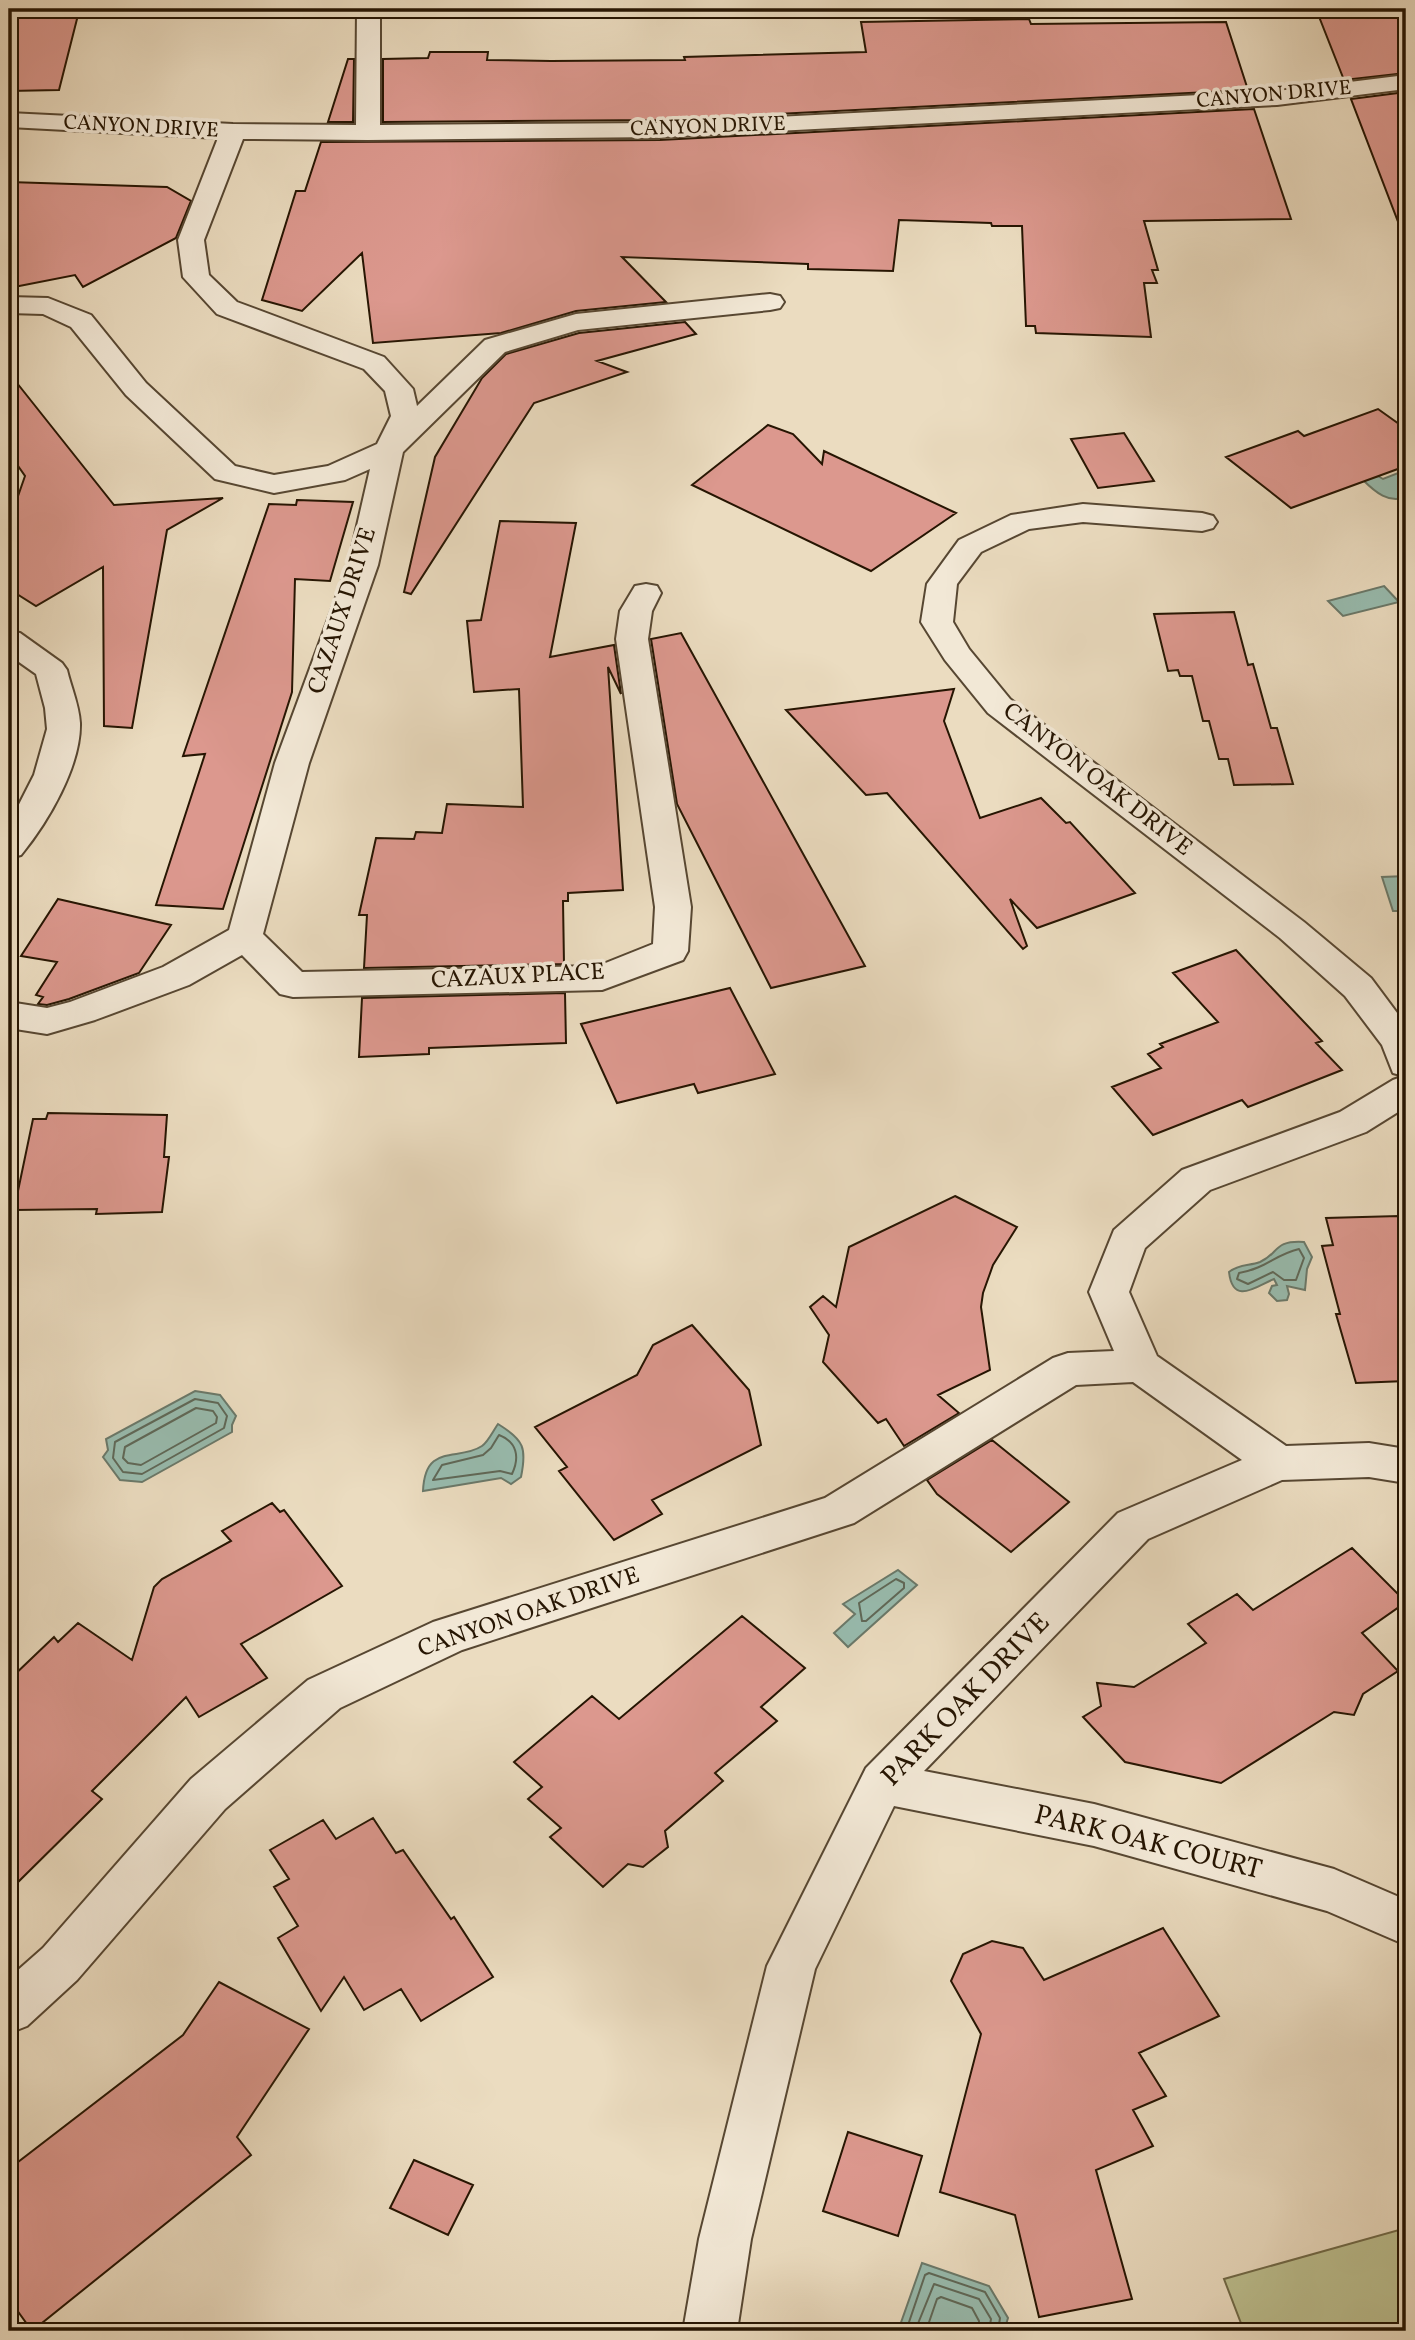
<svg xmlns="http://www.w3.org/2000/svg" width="1415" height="2340" viewBox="0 0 1415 2340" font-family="Vollkorn,serif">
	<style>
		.green { fill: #bcbf8f; stroke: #716a48; stroke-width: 2 }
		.water { fill: #98bcaf; stroke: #6a796a; stroke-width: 2 }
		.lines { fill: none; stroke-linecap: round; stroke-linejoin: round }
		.shore { stroke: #5f6858; stroke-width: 2 }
		.building { fill: #dc988e; stroke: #261502; stroke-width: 2 }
		.minor-casing { stroke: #574732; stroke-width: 4 }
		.minor { fill: #f2e8d6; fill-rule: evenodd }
		.labels { text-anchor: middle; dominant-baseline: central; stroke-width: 7; stroke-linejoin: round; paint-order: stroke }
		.far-street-label { font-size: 21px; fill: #261502; stroke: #f2e8d6 }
		.street-label { font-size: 24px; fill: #261502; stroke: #f2e8d6 }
		.near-street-label { font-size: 28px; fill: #261502; stroke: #f2e8d6 }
	</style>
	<rect width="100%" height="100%" fill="#ebdcc0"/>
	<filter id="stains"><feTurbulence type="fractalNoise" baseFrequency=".00286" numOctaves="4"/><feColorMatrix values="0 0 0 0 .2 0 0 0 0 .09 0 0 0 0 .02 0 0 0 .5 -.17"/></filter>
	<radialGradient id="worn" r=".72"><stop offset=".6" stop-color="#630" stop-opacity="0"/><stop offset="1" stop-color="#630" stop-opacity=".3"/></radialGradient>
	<path class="green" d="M1406,2228v103h-162l-20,-52z"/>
	<path class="water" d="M1406,470v27c-17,7 -31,-5 -43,-17l15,-4 5,3z
		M1384,586l15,16 -56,14 -15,-15z
		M1406,876v35h-13l-11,-34z
		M1304,1242l8,15 -5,12 -2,21 -18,-4 2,8 -2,6 -10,1 -8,-8 3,-7 5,-1 -3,-6c-16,6 -41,28 -45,-7 10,-8 20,-6 31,-10 19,-8 13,-22 44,-20z
		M195,1391l25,4 16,21 -4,9v7l-90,50 -22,-2 -17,-23 5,-7 -2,-11z
		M498,1424c26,16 29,24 23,53l-10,7 -10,-6 -78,13c2,-49 35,-29 59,-45 6,-4 11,-15 16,-22z
		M898,1570l19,15 -69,62 -14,-14 21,-19 -12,-10z
		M922,2263l67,23 19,32 -4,13h-106z"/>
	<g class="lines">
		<path class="shore" d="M1299,1249l5,9 -8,22h-12l-11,-8 -25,12 -11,-5 2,-6c28,-5 35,-18 60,-24z
			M195,1399l23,4 9,13 -3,12 -82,46 -19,-2 -10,-14 2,-16z
			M196,1408l17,3 4,6 -1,6 -75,42 -13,-2 -5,-5 2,-11z
			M499,1435c18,7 21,22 13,39l-12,-3 -67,9 9,-15 41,-10 8,-7z
			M896,1579l8,4v5l-38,33h-4l-3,-18z
			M906,2331l19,-56 4,-2 56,19 15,26 -2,13
			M915,2331l19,-47 45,15 12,20 -2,12
			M926,2331l11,-32 4,-2 31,11 7,13v10"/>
	</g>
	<path class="building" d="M1316,9h90v64l-62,7z
		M78,15l-19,75 -50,1v-75z
		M1029,19l2,5 195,-2 22,68 -588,30 -277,2v-63l45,-1 2,-6h58l-1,8 64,1 134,-1 -1,-3 182,-5 -5,-30z
		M348,59h6l-1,63h-25z
		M1406,92v139l-4,1 -51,-133z
		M1254,109l37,110 -147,2 14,49h-6l5,13h-13l7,54 -115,-4 -1,-7h-9l-4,-100h-30l-1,-3 -92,-3 -6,51 -85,-2v-5l-186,-7 44,45 -90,9 -75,22 -128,10 -11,-90 -60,58 -40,-11 34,-109h9l16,-49 339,-2z
		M9,182l158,5 24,14 -15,37 -93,49 -8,-12 -66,13z
		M685,322l11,12 -99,27 30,11 -93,31 -123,191 -7,-2 31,-135 47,-79 24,-24 73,-21z
		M9,373l105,132 109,-7 -56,32 -35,198 -28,-2 -1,-159 -67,39 -27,-17v-67l16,-46 -16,-23z
		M1378,409l28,20v37l-115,42 -65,-51 72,-26 6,5z
		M768,425l25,9 29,30 2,-13 132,62 -85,58 -179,-86z
		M1124,433l30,48 -56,7 -27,-49z
		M297,500l56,2 -23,79 -35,-2 -3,113 -69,217 -67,-4 49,-151 -22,2 86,-252 27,1z
		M500,521l76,2 -26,134 64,-12 7,49 -13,-27 15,223 -55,3v8h-5l1,63 -200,4 3,-53h-8l17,-77 38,1 2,-7 26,1 5,-29 76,3 -4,-118 -45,3 -7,-71 14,-1z
		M1234,612l14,53 5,-1 18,64h6l16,56 -59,1 -6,-26h-9l-10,-38h-6l-11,-45h-12l-2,-6 -10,1 -14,-57z
		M681,633l131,237 53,96 -94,22 -94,-184 -26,-165z
		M954,689l-10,32 36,97 61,-20 25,25 4,-1 65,71 -98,35 -27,-29 17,47 -4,3 -136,-156 -21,2 -80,-85z
		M58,899l113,26 -32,48 -70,26 -22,6 -9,-1 5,-7 -7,-2 21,-33 -36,-6z
		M1236,950l86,91 -6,2 26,27 -94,37 -6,-7 -89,35 -41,-48 49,-19 -13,-14 15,-7 -3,-3 58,-22 -45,-49z
		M730,988l45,86 -77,19 -4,-9 -77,19 -36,-79z
		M565,993l1,50 -137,5v6l-70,3 3,-59z
		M48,1113l119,2 -3,42h5l-7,55 -66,2 1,-5 -83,1 19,-91h13z
		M955,1196l62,31 -24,38 -10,28 -2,14 9,63 -52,25 21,18 -55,33 -18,-27 -8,4 -55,-61 6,-27 -19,-28 13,-11 13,11 13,-60z
		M1399,1216l7,24v141l-50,2 -20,-69h4l-18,-68 11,-1 -7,-27z
		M692,1325l57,65 12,55 -109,55 10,14 -48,26 -55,-69 8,-4 -32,-40 102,-52 16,-30z
		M992,1440l77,62 -58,50 -74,-58 -10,-14z
		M272,1503l8,9 4,-2 58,76 -101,58 26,34 -68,39 -13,-20 -94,94 10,8 -93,92v-211l45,-43 4,5 20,-19 54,37 22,-73 8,-8 69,-38 -9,-10z
		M1352,1548l54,54 -44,31 36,38 -35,23 -9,21 -20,-3 -113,71 -96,-21 -42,-45 18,-11 -4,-23 37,4 72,-44 -18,-19 49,-30 16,16z
		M742,1616l63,52 -44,39 16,14 -62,52 8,8 -58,50 3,16 -25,20 -15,-3 -25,23 -53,-50 11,-9 -33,-29 14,-12 -28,-25 78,-66 27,23z
		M373,1818l23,35 7,-3 48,69 3,-2 39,60 -72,44 -20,-32 -37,21 -20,-33 -23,34 -43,-73 20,-12 -24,-39 15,-8 -19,-29 53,-30 13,19z
		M1163,1928l56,88 -80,37 27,43 -33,14 20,36 -57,24 36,129 -93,18 -24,-102 -75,-23 41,-158 -30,-53 12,-27 29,-13 31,7 21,32z
		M219,1982l90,47 -72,108 14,18 -219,176 -23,-32v-130l174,-134z
		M848,2132l74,24 -24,80 -75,-25z
		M414,2160l59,25 -25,50 -58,-27z"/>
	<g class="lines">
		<defs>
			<path id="minor" d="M357,9h23v116l280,-2 617,-32 129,-16v14l-129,16 -617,32 -292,3 -125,-1 -39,101 5,35 28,27 147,55 29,32 4,17 68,-66 91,-26 194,-20 10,2 4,6 -4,6 -10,2 -192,20 -73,22 -102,100 -25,113 -69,198 -46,171 39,38 296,-6 55,-22 2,-37 -39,-268 4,-28 15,-25 11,-2 11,2 4,7 -9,18 -4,28 43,268 -3,44 -5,9 -81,30 -309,7 -13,-3 -38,-39 -53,30 -94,35 -48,14 -38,-6v-26l38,6 23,-6 93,-35 66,-37 46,-167 73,-198 22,-96 -25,11 -71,13 -59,-14 -89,-84 -55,-68 -28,-13 -34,-1v-16l39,1 43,17 55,68 89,83 39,9 54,-9 49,-22 14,-28 -6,-25 -21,-22 -147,-55 -34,-37 -5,-37 40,-102 -209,-11v-14l224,11 123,1z
				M1083,504l119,9 11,3 4,6 -4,6 -11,3 -119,-9 -54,7 -48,23 -24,32 -4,38 16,27 41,50 294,223 67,56 35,47v82l-40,25 -156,58 -65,58 -16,44 28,64 129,90 83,-3 37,6v34l-37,-6 -87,3 -134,59 -224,232 170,33 240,65 72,31v45l-79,-34 -233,-65 -200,-40 -79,163 -64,270 -14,92h-54l16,-92 68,-273 99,-198 252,-255 124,-53 -109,-78 -57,3 -222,138 -392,127 -122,58 -115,101 -148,171 -50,46 -18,7v-55l34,-30 148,-169 117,-99 125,-58 392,-124 228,-140 15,-5 46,-2 -25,-59 25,-62 68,-60 158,-58 53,-32 11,-4 -11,-3 -11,-28 -37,-49 -65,-58 -292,-225 -43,-53 -24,-38 6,-38 32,-44 52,-25z
				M9,631l11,2 42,30 5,7c4,17 12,35 13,53 1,43 -32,99 -59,132l-12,3v-34l25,-49 13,-46 -2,-21 -9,-34 -27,-19z"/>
		</defs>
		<use href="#minor" class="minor-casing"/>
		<use href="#minor" class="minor"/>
	</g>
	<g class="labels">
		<g class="far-street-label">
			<text transform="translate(1274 95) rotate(-5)">CANYON DRIVE</text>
			<text transform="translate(141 127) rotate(3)">CANYON DRIVE</text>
			<text transform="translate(708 127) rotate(-2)">CANYON DRIVE</text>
		</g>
		<g class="street-label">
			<text transform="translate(343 611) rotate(-72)">CAZAUX DRIVE</text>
			<text transform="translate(1097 780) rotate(38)">CANYON OAK DRIVE</text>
			<text transform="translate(518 977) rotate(-3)">CAZAUX PLACE</text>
			<text transform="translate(529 1613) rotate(-19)">CANYON OAK DRIVE</text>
		</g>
		<g class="near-street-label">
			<text transform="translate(966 1700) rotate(-46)">PARK OAK DRIVE</text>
			<text transform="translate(1148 1843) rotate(14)">PARK OAK COURT</text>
		</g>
	</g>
	<rect width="1415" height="2340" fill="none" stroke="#ebdcc0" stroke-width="35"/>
	<rect x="10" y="10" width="1394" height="2319" fill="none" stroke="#261502" stroke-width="3.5"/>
	<rect x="18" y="18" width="1380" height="2305" fill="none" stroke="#261502" stroke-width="2"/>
	<rect width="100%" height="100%" filter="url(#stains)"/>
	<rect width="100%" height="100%" fill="url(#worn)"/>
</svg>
